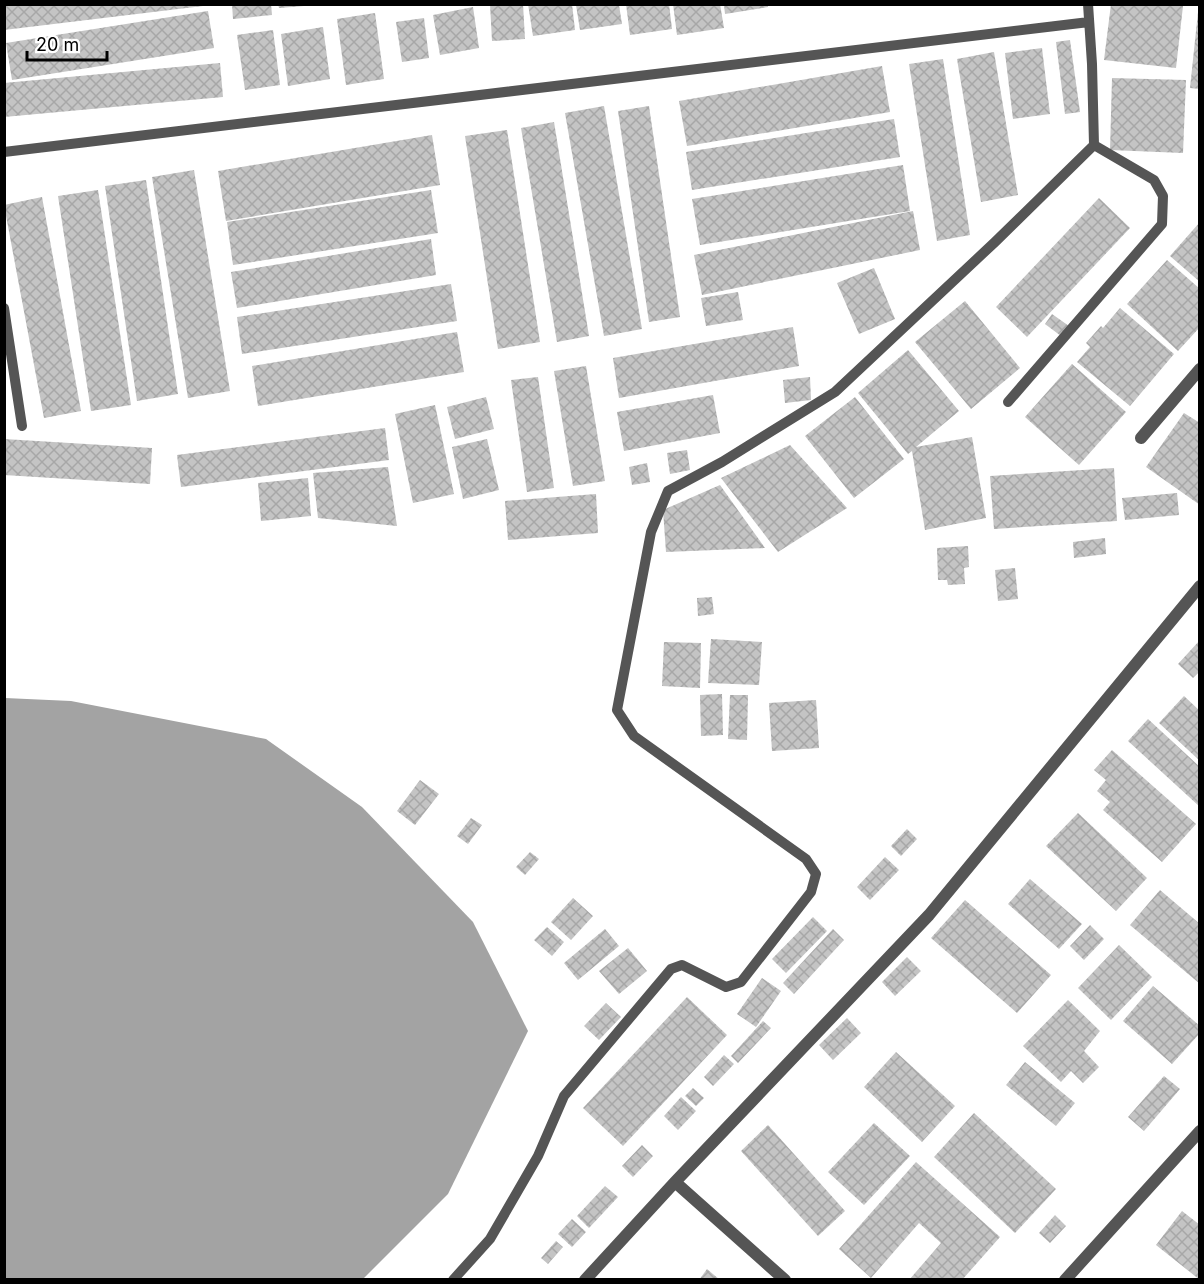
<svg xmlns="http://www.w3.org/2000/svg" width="1204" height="1284" viewBox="0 0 1204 1284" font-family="Inter,sans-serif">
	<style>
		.water { fill: #a3a3a3 }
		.building { fill: url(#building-cross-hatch) }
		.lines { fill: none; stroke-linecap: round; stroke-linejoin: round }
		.service { stroke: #555; stroke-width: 10 }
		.minor { stroke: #555; stroke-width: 12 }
	</style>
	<defs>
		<pattern id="building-cross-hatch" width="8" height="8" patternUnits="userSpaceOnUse" patternTransform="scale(1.5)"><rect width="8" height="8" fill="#c4c4c4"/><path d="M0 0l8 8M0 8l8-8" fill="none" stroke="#a7a7a7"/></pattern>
	</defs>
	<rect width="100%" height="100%" fill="#fff"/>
	<path class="water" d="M5,698l66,3 195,38 96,68 111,115 55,109 -80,163 -85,85h-358z"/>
	<path class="building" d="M4,4h199v2l-199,24z
		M232,4h39l1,11 -39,4z
		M278,4h25l1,2 -25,2z
		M490,4h33l2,35 -33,2z
		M528,4h44l3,26 -42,6z
		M626,4h43l3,25 -42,6z
		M673,4h47l4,24 -47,7z
		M1111,4l72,2 -7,62 -72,-8z
		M576,5h43l3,19 -42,6z
		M724,5h44v2l-43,7z
		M473,7l6,41 -39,7 -7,-40z
		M208,11l6,37 -202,32 -6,-37z
		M1198,12l2,1v76l-10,-1z
		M375,13l9,66 -38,6 -9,-66z
		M424,18l5,40 -27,4 -6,-40z
		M323,27l7,52 -42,7 -7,-52z
		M273,30l7,55 -35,5 -8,-55z
		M1070,40l10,72 -15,2 -9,-72z
		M1042,48l8,66 -37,5 -8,-66z
		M994,52l24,143 -37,7 -24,-143z
		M943,59l27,176 -33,6 -28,-177z
		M220,63l3,34 -219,20v-34z
		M882,66l8,46 -203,34 -8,-45z
		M1112,78l74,2 -3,73 -73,-3z
		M604,106l38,223 -38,7 -39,-223z
		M649,106l31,211 -31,5 -31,-211z
		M894,119l6,38 -208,33 -6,-38z
		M554,122l35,214 -32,6 -36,-214z
		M507,130l33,212 -42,7 -33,-213z
		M432,135l8,50 -214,36 -8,-50z
		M903,165l7,46 -210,34 -8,-46z
		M194,170l36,221 -42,7 -36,-221z
		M146,180l32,214 -41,7 -32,-215z
		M98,190l33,215 -40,6 -33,-215z
		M431,190l7,43 -205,32 -6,-43z
		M42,197l39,214 -37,7 -40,-213z
		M1099,198l31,30 -103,109 -31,-30z
		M913,211l7,39 -218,45 -8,-40z
		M1200,222v60l-30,-26z
		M431,239l5,36 -199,33 -6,-36z
		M1167,260l33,29v38l-22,24 -51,-47z
		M874,268l21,51 -36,15 -22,-51z
		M451,284l6,37 -215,33 -5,-37z
		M738,292l5,28 -37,6 -5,-28z
		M965,301l55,67 -49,41 -56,-67z
		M1120,308l54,46 -44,52 -53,-44 13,-15 -4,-4 15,-17 2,2z
		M1052,314l17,12 -8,10 -16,-12z
		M793,327l6,39 -180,32 -6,-40z
		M457,332l7,40 -206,34 -6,-40z
		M908,350l51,61 -43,36 56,-10 14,81 -61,12 -13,-79 -4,3 -50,-61z
		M1072,364l54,48 -47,53 -54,-48z
		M586,366l19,115 -32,5 -19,-115z
		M538,377l16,111 -27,4 -16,-112z
		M810,377l1,23 -26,3 -2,-23z
		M713,395l7,38 -96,18 -7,-39z
		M486,397l8,32 -39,10 -8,-32z
		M855,397l49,62 -50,39 -49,-62z
		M435,405l19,89 -41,9 -18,-89z
		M1184,413l16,10v82l-54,-38z
		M385,428l4,32 -208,27 -4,-32z
		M4,439l148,9 -2,36 -146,-9z
		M487,439l12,51 -36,9 -11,-52z
		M790,445l57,63 -69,44 -57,-74z
		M687,450l3,20 -20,4 -3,-21z
		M647,463l3,19 -18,3 -3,-18z
		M388,467l9,59 -79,-8 -5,-45z
		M1114,468l3,53 -123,8 -4,-53z
		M308,478l3,38 -50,5 -3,-38z
		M720,485l45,63 -99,4 -3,-42z
		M1177,493l2,22 -54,5 -3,-22z
		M596,494l2,39 -90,7 -3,-39z
		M1105,538l1,16 -32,4 -1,-16z
		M968,546l1,21 -5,1 1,16 -17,1 -1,-5h-9l-1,-32z
		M1015,568l3,31 -20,2 -3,-31z
		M712,597l2,17 -16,2 -1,-18z
		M711,639l51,3 -3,43 -51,-2z
		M1200,640v31l-7,7 -15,-14z
		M664,642l37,1 -1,45 -38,-2z
		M722,694l1,41 -22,1 -1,-41z
		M730,695h18l-1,45 -19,-1z
		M1184,696l16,15v50l-41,-38z
		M816,700l3,48 -47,3 -3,-48z
		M1148,719l52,48v40l-72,-66z
		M1112,750l84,74 -34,38 -59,-52 7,-8 -13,-11 9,-11 -12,-10z
		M420,780l19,14 -24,31 -18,-14z
		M1078,813l69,65 -31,33 -70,-65z
		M471,818l11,7 -14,19 -11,-8z
		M907,829l10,10 -16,17 -10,-10z
		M530,852l9,7 -14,16 -9,-8z
		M885,857l14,13 -29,30 -13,-13z
		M1030,879l52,45 -23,25 -51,-45z
		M1160,890l40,34v60l-70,-59z
		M573,898l20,18 -22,24 -20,-18z
		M965,900l86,75 -34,38 -86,-75z
		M813,917l14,14 -41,42 -14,-14z
		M1090,925l14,14 -20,21 -14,-14z
		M547,927l17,15 -12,14 -18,-16z
		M605,929l14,17 -41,34 -14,-17z
		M833,929l11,11 -50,54 -11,-11z
		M1119,945l33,32 -41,43 -33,-32z
		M628,948l19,23 -28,23 -20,-23z
		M907,957l14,14 -26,25 -13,-14z
		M762,978l19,13 -25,36 -19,-13z
		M1153,986l47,40v7l-28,31 -49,-43z
		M687,997l40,38 -104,111 -40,-38z
		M1068,1000l32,31 -16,20 15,16 -16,16 -12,-12 -10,11 -38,-36z
		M606,1003l15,14 -22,23 -15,-14z
		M847,1018l14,15 -28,27 -14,-15z
		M763,1021l8,7 -33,35 -7,-7z
		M896,1052l59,54 -33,36 -58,-55z
		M724,1055l10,9 -21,22 -9,-9z
		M1025,1062l50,41 -19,23 -50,-41z
		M1164,1076l16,13 -36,42 -16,-14z
		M693,1088l11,10 -8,8 -11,-10z
		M681,1097l15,14 -18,19 -14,-14z
		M974,1113l82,76 -41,44 -81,-76z
		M874,1123l36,33 -46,49 -36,-33z
		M768,1125l77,86 -27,25 -77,-85z
		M642,1145l11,11 -20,21 -11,-11z
		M916,1162l84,75 -38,43h-53l32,-37 -22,-20 -48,55 -32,-29z
		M605,1186l13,11 -29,31 -12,-12z
		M1182,1211l18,14v55l-44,-35z
		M1055,1215l11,11 -16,17 -11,-10z
		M572,1219l14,13 -14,15 -14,-13z
		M556,1241l7,6 -15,17 -7,-6z
		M707,1269l13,11h-21z"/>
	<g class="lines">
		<path class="service" d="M4,152l1085,-130
			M4,308l18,118
			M1008,402l154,-178 1,-28 -9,-16 -60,-35
			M453,1280l37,-41 48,-83 26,-60 107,-127 11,-4 44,22 15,-5 70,-90 5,-18 -10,-15 -172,-123 -17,-26 34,-178 17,-41 54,-29 113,-70 160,-150 99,-97 -2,-81 -4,-60"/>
		<path class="minor" d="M1141,438l59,-69
			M675,1182l110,98
			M585,1280l90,-98 254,-267 271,-329
			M1065,1280l135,-149"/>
	</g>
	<rect width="1204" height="1284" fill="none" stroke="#000000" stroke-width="12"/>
	<path d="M27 51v9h80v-9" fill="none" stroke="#000000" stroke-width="3"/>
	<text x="36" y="51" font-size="18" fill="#000000" stroke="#ffffff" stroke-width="4.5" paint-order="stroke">20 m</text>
</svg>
